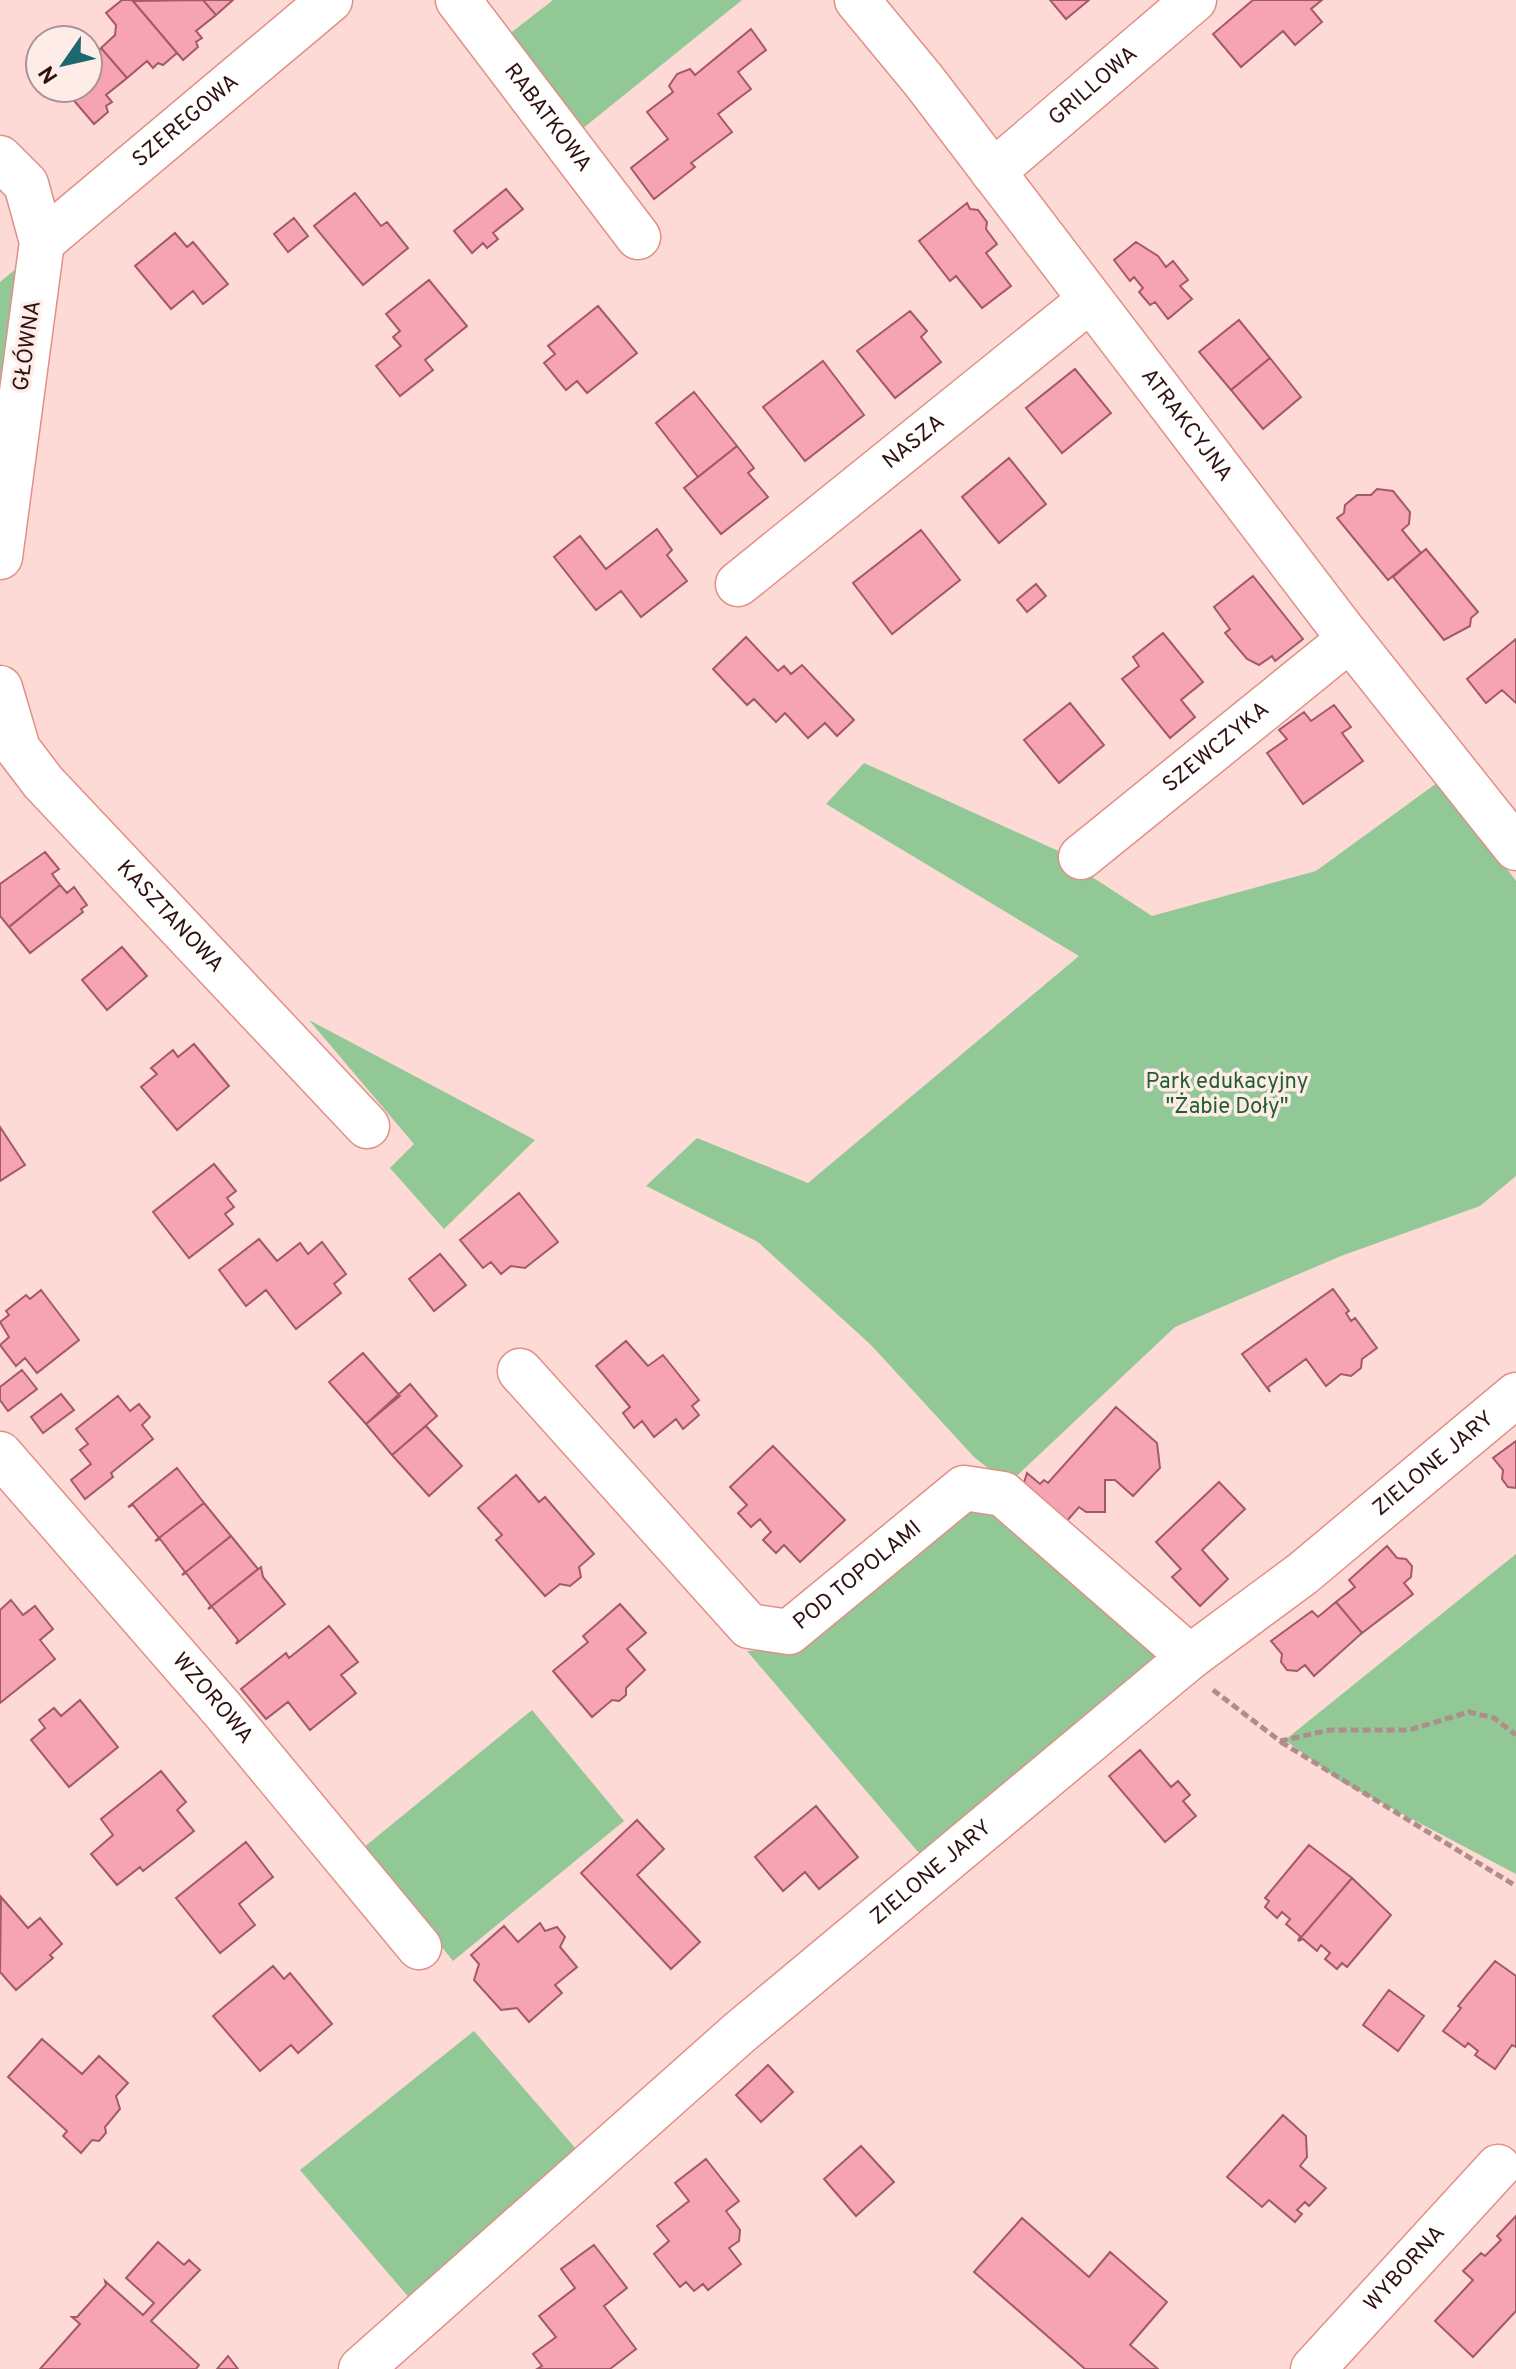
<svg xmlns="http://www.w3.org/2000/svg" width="1516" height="2369" viewBox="0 0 1516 2369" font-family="Overpass,sans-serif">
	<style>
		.green { fill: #91c896 }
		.building { fill: #f6a3b3; stroke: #a4596a; stroke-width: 2 }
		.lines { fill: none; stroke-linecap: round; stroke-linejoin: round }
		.minor-casing { stroke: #e19087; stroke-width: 47 }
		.path { stroke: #af8d8a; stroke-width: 5; stroke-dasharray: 8 4; stroke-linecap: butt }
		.minor { stroke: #fff; stroke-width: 44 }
		.labels { text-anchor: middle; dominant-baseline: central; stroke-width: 7; stroke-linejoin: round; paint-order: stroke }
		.street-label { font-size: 22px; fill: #2f110f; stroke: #feece9 }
		.park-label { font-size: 22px; fill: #235f2d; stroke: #feece9 }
	</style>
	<rect width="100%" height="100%" fill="#fddad5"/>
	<path class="green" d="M553,0h189l-160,129 -74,-94z
		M28,259l-28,192v-169z
		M864,763l201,91 21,19 66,43 164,-45 125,-91 75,101v295l-36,30 -139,50 -166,71 -167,157 -34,-27 -103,-112 -113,-103 -112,-56 51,-48 111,45 271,-227 -253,-152z
		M309,1020l226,120 -91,89 -54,-61 24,-24z
		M1004,1506l158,148 -232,212 -183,-215 42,-2 176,-140z
		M1516,1554v320l-176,-93 -55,-41z
		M532,1710l92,111 -171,140 -90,-113z
		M474,2031l109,126 -166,150 -117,-137z"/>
	<path class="building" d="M122,0h10l45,53 -14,12 -5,-2 -5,5 -6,-7 -20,17 -26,-30 14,-13 1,-10 -10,-12z
		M203,0h30l-17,15z
		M203,0l13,15 -20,16 6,7 -6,4 2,5 -15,13 -50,-59z
		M1050,0h39l-23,19z
		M1253,0h69l-11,9 11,13 -27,23 -12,-14 -42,36 -28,-33z
		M751,29l15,21 -28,22 13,17 -33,25 14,18 -41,31 4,4 -41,32 -23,-31 37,-29 -21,-27 26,-20 -4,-6 8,-12 13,-5 5,6z
		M101,48l26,30 -21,17 6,7 -6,4 2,6 -14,12 -23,-27 -9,3 -7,-12h33v-30z
		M506,189l17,20 -30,24 5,6 -11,9 -4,-5 -11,10 -18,-22z
		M355,193l26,33 6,-4 21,26 -45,37 -49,-59z
		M967,203l3,6 8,1 9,12 -1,7 11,15 -11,9 25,33 -29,22 -26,-32 -6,5 -31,-40z
		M294,218l14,18 -20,16 -14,-18z
		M175,233l12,14 6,-5 35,42 -25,20 -10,-13 -22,18 -36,-43z
		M1136,242l22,14 8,11 7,-6 15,19 -8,6 12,13 -24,20 -13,-17 -5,3 -11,-13 4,-4 -9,-11 -4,4 -16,-21z
		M429,280l38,46 -42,34 8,10 -33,26 -24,-30 25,-20 -8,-9 7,-6 -14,-17z
		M598,306l39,47 -50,40 -10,-12 -11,9 -22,-27 11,-9 -7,-8z
		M910,311l17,20 -6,6 20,25 -46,36 -38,-47z
		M1239,320l31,38 -39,32 -32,-38z
		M1270,358l31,39 -38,32 -32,-39z
		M823,361l41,54 -59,46 -42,-54z
		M1075,369l36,44 -49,40 -36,-45z
		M694,392l43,54 -39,31 -42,-54z
		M737,446l17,22 -6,5 20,24 -47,37 -37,-46z
		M1009,458l37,46 -47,39 -37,-46z
		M1377,489l16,2 17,21 -1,12 -7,6 19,23 -33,27 -51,-62 7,-5 1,-8 12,-10h14z
		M657,529l15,21 -5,5 20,26 -46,36 -20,-26 -25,19 -42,-53 26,-21 26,33z
		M921,530l39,50 -68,54 -39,-51z
		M1426,549l52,63 -7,6 -1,8 -26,14 -51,-63z
		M1253,576l50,63 -28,22 -3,-5 -13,9 -12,-6 -22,-26 5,-4 -16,-22z
		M1036,584l10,12 -19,16 -10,-12z
		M1163,633l40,49 -22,18 14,17 -25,21 -48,-59 17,-13 -6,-9z
		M746,637l32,34 6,-5 7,8 11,-9 52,55 -17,16 -12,-13 -17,15 -23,-25 -9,9 -22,-23 -7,6 -34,-36z
		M1516,639v64l-14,-13 -16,13 -19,-24z
		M1070,703l34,42 -45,38 -35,-43z
		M1334,705l17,22 -9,6 21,28 -60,43 -36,-51 20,-14 -8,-9 25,-18 7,9z
		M45,852l14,17 -7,5 8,11 -51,42 -9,-11v-32z
		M60,885l7,8 7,-6 13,18 -6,4 2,3 -53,41 -21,-26z
		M122,947l25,29 -40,34 -25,-30z
		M194,1044l35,42 -52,44 -36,-43 16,-13 -6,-6 22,-18 5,7z
		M0,1127l25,38 -25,16z
		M214,1164l22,27 -9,7 7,9 -9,7 8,10 -44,34 -36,-46z
		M519,1193l39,49 -33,26 -14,-2 -10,8 -10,-12 -8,6 -23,-28z
		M259,1239l18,22 23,-18 8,11 14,-12 24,32 -12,10 7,9 -45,36 -30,-39 -20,16 -27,-36z
		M440,1254l26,31 -32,26 -25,-32z
		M1333,1289l16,22 -3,2 5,8 4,-3 22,30 -15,11 -1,9 -10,8 -10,-2 -15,12 -20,-27 -38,28 2,5 -28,-38z
		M41,1290l38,50 -42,33 -12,-15 -9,8 -16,-21 9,-8 -9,-15 9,-7 -3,-4 20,-16 4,4z
		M626,1341l22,25 15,-11 36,45 -7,6 7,9 -16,14 -7,-10 -22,18 -12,-16 -8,7 -11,-15 7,-6 -34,-41z
		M363,1353l37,43 -34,28 -37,-42z
		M22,1370l15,19 -29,22 -8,-11v-13z
		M410,1384l27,32 -45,39 -26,-31z
		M61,1394l13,16 -31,23 -12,-16z
		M118,1396l12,15 9,-7 11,13 -8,8 11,14 -42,34 2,4 -28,22 -14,-19 20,-16 -11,-14 8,-6 -12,-15z
		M1116,1407l41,36 3,25 -27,28 -18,-16h-10v32h-19l-7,-5 -14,16 -42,-37 4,-13 13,11 4,-4 4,3z
		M426,1426l36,40 -33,30 -37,-41z
		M1516,1441v47l-8,-1 -6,-8 1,-9 -10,-12z
		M773,1446l72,74 -45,42 -16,-17 -8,8 -13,-13 8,-8 -11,-13 -9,8 -13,-14 9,-8 -17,-18z
		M177,1468l27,35 -49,38 4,-3 -26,-33 -5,2z
		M516,1475l23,27 6,-5 49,57 -15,13 2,10 -11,9 -10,-2 -15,12 -49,-56 6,-5 -24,-27z
		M1219,1482l26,27 -43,41 26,29 -28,27 -28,-29 9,-8 -25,-27z
		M204,1503l27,33 -49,39 3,-3 -25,-33 -5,2z
		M231,1536l27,33 -50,40 3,-3 -25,-33 -4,2z
		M1387,1546l10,12 9,1 6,7 -1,11 -7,6 9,11 -51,39 -26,-31 19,-15 -6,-7z
		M261,1567l2,10 22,27 -49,40 2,-4 -26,-33 -4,2z
		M11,1600l12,15 12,-9 18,23 -13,11 15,19 -55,44v-93z
		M1336,1602l26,31 -48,43 -9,-11 -8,6 -10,-1 -6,-8 1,-8 -11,-13 41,-30 6,6z
		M620,1604l26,29 -19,16 18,21 -19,18v7l-7,6 -7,-1 -20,17 -39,-46 35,-29 -5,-6z
		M329,1626l29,36 -17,13 15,18 -46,37 -22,-28 -22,17 -25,-30 45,-36 3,5z
		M80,1700l38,47 -49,40 -38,-47 14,-12 -6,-8 15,-12 7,8z
		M1140,1750l31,37 7,-6 12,14 -7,6 13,15 -31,26 -56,-66z
		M161,1771l25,31 -9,8 17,21 -51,40 -3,-4 -23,18 -26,-31 22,-19 -12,-16z
		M816,1806l42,51 -39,32 -14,-17 -22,19 -28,-34z
		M637,1820l27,29 -27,26 63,67 -29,27 -90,-96z
		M246,1842l27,35 -34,27 16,21 -35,28 -44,-55z
		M1309,1845l43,33 -54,63 2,-5 -14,-12 4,-5 -8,-7 -5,6 -12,-11 4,-6 -4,-3z
		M1352,1878l39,37 -44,52 -5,-4 -5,6 -12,-10 5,-6 -9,-8 -4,6 -14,-12 -5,2z
		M1,1897l27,31 12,-10 22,26 -12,11 3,3 -37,32 -16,-18z
		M540,1923l5,8 12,-4 8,10 -5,10 17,20 -22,18 7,8 -33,29 -12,-14 -16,2 -27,-30 5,-16 -8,-9 33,-29 14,16z
		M1495,1961l21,15v71l-4,-2 -17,24 -20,-14 3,-4 -10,-8 -3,4 -22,-16 18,-23 -3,-2z
		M273,1966l11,13 6,-6 42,51 -34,29 -7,-8 -31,26 -47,-55z
		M1389,1990l35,26 -26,35 -35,-26z
		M42,2039l40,35 17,-18 29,27 -12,13 4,13 -15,18 1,6 -7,8 -7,-1 -11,13 -18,-17 4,-5 -59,-54z
		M768,2065l25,27 -32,30 -25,-27z
		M1283,2115l23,21 1,21 -7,9 26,22 -17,18 -4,-4 -8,8 5,4 -7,8 -26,-22 -7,7 -35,-30z
		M861,2146l33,36 -38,34 -32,-37z
		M706,2159l33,42 -13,10 14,19 -1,11 -10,7 12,16 -33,26 -5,-6 -9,7 -8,-9 -6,5 -26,-33 15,-13 -12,-15 32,-25 -14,-18z
		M1516,2216v95l-43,46 -38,-36 38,-41 -10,-9 18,-18 4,3 16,-16 -4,-4z
		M1022,2218l67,59 21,-25 57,50 -37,43 28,24h-73l-111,-97z
		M158,2242l26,23 5,-5 11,10 -49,51 48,44 -3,4h-156l40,-45 -8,-7h5l29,-32 -1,-4 38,34 11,-12 -28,-25z
		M594,2245l33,43 -23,18 32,43 -26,20h-73l5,-3 -9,-12 23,-17 -17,-21 36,-28 -14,-19z
		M228,2356l10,13h-21z"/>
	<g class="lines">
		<defs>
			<g id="minor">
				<path id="s1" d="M458,0l180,237"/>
				<path id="s2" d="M857,0l67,81 417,547 175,220"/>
				<path d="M0,158l26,26 16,58 -42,315"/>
				<path id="s3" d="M993,172l201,-172"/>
				<path id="s4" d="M42,242l288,-242"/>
				<path id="s5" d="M738,584l352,-284"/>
				<path id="s6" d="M0,688l18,61 25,33 324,344"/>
				<path id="s7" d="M1081,857l269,-218"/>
				<path id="s8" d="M520,1371l229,255 40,6 175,-144 39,6 187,163"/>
				<path id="s9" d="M0,1454l222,255 197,238"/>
				<path id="s10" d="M361,2369l378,-336 451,-376 112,-83 214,-179"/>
				<path id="s11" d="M1313,2369l185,-202"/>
			</g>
		</defs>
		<use href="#minor" class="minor-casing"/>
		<path class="path" d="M1213,1690l67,51 50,-11h79l60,-18 25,6 22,17
			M1281,1742l235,144"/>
		<use href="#minor" class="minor"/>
	</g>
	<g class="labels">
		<g class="street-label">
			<text stroke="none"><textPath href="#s3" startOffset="132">GRILLOWA</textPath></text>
			<text stroke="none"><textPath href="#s1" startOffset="148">RABATKOWA</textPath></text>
			<text stroke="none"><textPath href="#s4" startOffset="188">SZEREGOWA</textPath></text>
			<text transform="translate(28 346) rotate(-82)">GŁÓWNA</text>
			<text stroke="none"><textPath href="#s2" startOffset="538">ATRAKCYJNA</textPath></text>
			<text stroke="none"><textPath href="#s5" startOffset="226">NASZA</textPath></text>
			<text stroke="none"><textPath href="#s7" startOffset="174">SZEWCZYKA</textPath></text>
			<text stroke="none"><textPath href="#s6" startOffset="290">KASZTANOWA</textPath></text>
			<text stroke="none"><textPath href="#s10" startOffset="1404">ZIELONE JARY</textPath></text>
			<text stroke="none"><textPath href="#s8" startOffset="472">POD TOPOLAMI</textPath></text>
			<text stroke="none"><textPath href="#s9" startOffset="324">WZOROWA</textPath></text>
			<text stroke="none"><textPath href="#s10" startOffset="756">ZIELONE JARY</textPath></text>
			<text stroke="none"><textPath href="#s11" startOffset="136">WYBORNA</textPath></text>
		</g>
		<g class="park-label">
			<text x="1227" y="1082">Park edukacyjny<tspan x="1227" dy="25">"Żabie Doły"</tspan></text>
		</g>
	</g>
	<g transform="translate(64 64) rotate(236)"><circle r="38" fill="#feece9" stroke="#ab9492" stroke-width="2"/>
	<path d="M0-6L14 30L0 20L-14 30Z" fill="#1c6871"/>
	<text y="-12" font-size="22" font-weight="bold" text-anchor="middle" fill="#2f110f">N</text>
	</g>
</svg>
